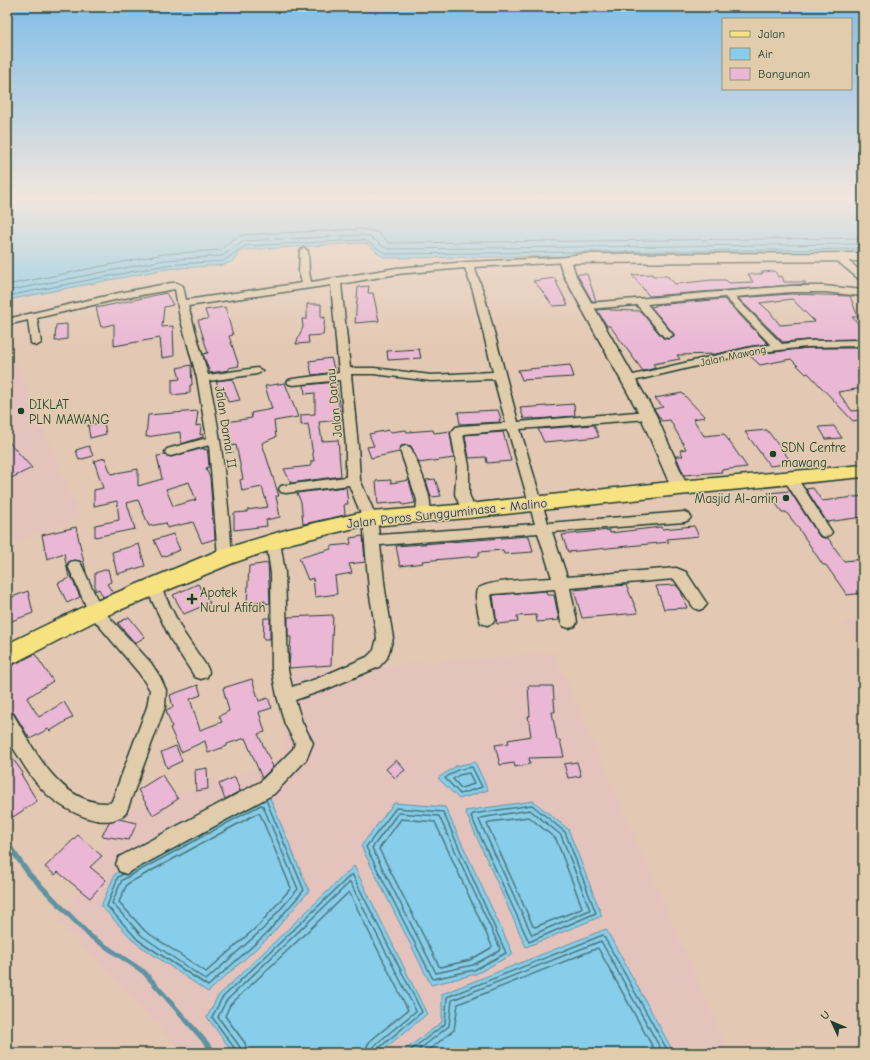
<svg xmlns="http://www.w3.org/2000/svg" width="870" height="1060" viewBox="0 0 870 1060" font-family="'Comic Neue',sans-serif">
	<style>
		.built { fill: #e5c3bd }
		.water { fill: #88cde9; stroke: #5e93a1 }
		.lines { fill: none; stroke-linecap: round; stroke-linejoin: round }
		.shore-far1 { stroke: #49777c; stroke-width: 1 }
		.shore { stroke: #49777c; stroke-width: 1.5 }
		.stream { stroke: #5e93a1; stroke-width: 5 }
		.building { fill: #eab7d5; stroke: #1f3d34; fill-rule: evenodd }
		.street-casing { stroke: #1f3d34; stroke-width: 3 }
		.secondary-casing { stroke: #1f3d34; stroke-width: 3 }
		.primary-casing { stroke: #1f3d34; stroke-width: 3 }
		.street { fill: #e1ccab; fill-rule: evenodd }
		.secondary { fill: #e1ccab; fill-rule: evenodd }
		.primary { fill: #f7e281; fill-rule: evenodd }
		.poi-dot { fill: #1f3d34; stroke: #e1ccab; stroke-width: 1.5 }
		.labels { text-anchor: middle; dominant-baseline: central; stroke-width: 3; stroke-linejoin: round; paint-order: stroke }
		.far-street-label { font-size: 11px; fill: #1f3d34; stroke: #e1ccab }
		.street-label { font-size: 13px; fill: #1f3d34; stroke: #e1ccab }
		.poi-label { font-size: 13px; fill: #1f3d34; stroke: #e1ccab; text-anchor: start }
	</style>
	<rect width="100%" height="100%" fill="#e3c8b3"/>
	<filter id="ink" filterUnits="userSpaceOnUse"><feTurbulence type="fractalNoise" baseFrequency=".025" numOctaves="2"/><feDisplacementMap in="SourceGraphic" scale="8" xChannelSelector="R" yChannelSelector="G"/><feConvolveMatrix kernelMatrix="1 2 1 2 8 2 1 2 1" color-interpolation-filters="sRGB"/></filter>
	<g filter="url(#ink)">
		<path class="built" d="M14,359l67,160 -74,26v-184z
			M863,616v34l-19,-27z
			M554,653l175,400h-546l-123,-131 63,-110 161,-52 -1,-86z"/>
		<path class="water" d="M7,198h856v55l-475,5c-13,-2 -13,-13 -25,-15l-118,7 -6,3 -6,8 -9,4 -58,4 -159,31z
			M475,762l13,28 -29,9 -21,-21 18,-12z
			M267,791l42,100 -39,45 -62,56 -72,-49 -35,-37 14,-32z
			M533,801l35,28 34,87 -76,31 -61,-136z
			M394,803l51,4 68,147 -37,20 -45,11 -70,-139z
			M354,866l73,148 -48,39h-146l-26,-36 11,-21z
			M606,929l68,124h-273l41,-31v-28z"/>
		<g class="lines">
			<path class="shore-far1" d="M7,285l157,-31 57,-4 10,-10 12,-5 119,-6 15,3 12,11 474,-5
				M7,291l158,-31 57,-4 22,-15 118,-6c14,2 16,11 27,14l474,-5
				M7,296l159,-31 57,-4 22,-15 117,-6c11,2 16,12 27,14l474,-5"/>
			<path class="shore" d="M472,767l10,20 -22,7 -15,-16 12,-8z
				M469,773l5,11 -13,4 -8,-9 6,-4z
				M261,805l2,1 35,83 -35,40 -57,51 -64,-44 -30,-33 10,-23z
				M532,805l33,27 31,81 -67,29 -58,-126 2,-2z
				M396,808l47,4 63,141 -32,17 -41,9 -67,-132z
				M530,810l31,25 29,75 -58,25 -53,-115 1,-2z
				M258,813l2,1 31,74 -32,37 -53,47 -61,-41 -26,-29 8,-18z
				M398,813l41,3 61,132 -1,3 -26,14 -37,8 -64,-125z
				M529,817l27,22 26,68 -1,2 -46,18 -2,-1 -46,-102 2,-2z
				M401,819l34,3 57,124 -1,2 -21,12 -29,7 -2,-1 -60,-117z
				M123,874l-5,3 -11,29 31,34 70,46 59,-53 37,-43 -38,-90
				M236,1053l-1,-4 -23,-32 10,-19 130,-124 70,138 -43,36 -2,5
				M241,1053l-1,-6 -22,-30 8,-16 124,-119 66,129 -41,34 -3,8
				M247,1053l-2,-10 -20,-27 5,-11 119,-113 59,118 -38,31 -3,5 -1,7
				M407,1053l38,-29 2,-27 156,-62 66,118
				M415,1053l34,-27 3,-26 149,-59 62,112
				M425,1053l29,-23 4,-26 140,-56 58,105"/>
			<path class="stream" d="M7,843l22,31 61,62 54,36 71,81"/>
		</g>
		<path class="building" d="M775,271l3,6 4,-1 2,6h21l1,2 -157,12 -17,-21 20,-1 1,2h14l8,8 37,-4h14l3,3 24,-1 -5,-8h14v-2z
			M577,274h10l9,27h-4z
			M555,278l3,8 10,19 -15,1 -13,-18 -7,-7z
			M369,286l-1,7h5l6,28 -24,2 3,-36z
			M166,293l7,12 -9,2 -2,20 11,-1 1,30 -12,2 -2,-20 -46,8v-22l-13,3 -5,-19z
			M791,294l59,2 8,21h-6l11,12v10l-56,1 -24,2 -45,-44zM792,299l23,23 -35,3 -10,-13 -10,-9z
			M724,299l44,45 -16,2 -36,8 -39,1 3,4 -27,5 3,4 -13,3 -33,-45h-3l-10,-16 13,-1v1l30,1 23,27 5,1 6,-3v-2l-23,-27 5,-1 -1,-1z
			M307,304h14v14l4,-1 -2,18 -15,1 1,7 -13,1 7,-17 -1,-8h5z
			M225,307l8,28 -4,1 10,30 -11,2 1,2 -19,3 -7,-19 5,-1 -10,-33 10,-1 -3,-9z
			M67,324v15l-12,2 1,-16z
			M807,348h56v40l-25,4 14,19 11,-1v9l-10,2 -45,-48 -2,1 -15,-15 -31,6 -11,-10z
			M419,349l2,9 -33,2 -1,-9z
			M331,358l4,14 -23,3 -3,-14z
			M191,365l1,20h-2v8l-18,2v-15l8,-1 -3,-11z
			M570,365l4,12 -52,3 -4,-10z
			M232,379l8,21 -12,2 -3,-11 -4,2 -5,-12z
			M336,382l5,38 -22,2 3,19 16,-1 3,36 -50,7 -7,-14 27,-3v-5h3l-6,-37 -7,1v-10l14,-1v-21l-10,1 -1,-9z
			M285,383l13,34 -24,4 2,16 -14,6 17,53h-3l4,21 -14,3 1,6 -33,4v-17l13,-1v-2l21,-3 -6,-20 -20,4 -2,-11 3,-1 -7,-34 -5,1 -4,-24 25,-4 -1,-5 21,-4 -7,-23z
			M682,393l23,24 -12,2 11,17 20,-2 23,33 -26,3 1,2 -38,3 -8,-19h7l-3,-6 6,-1 -16,-29 -8,1 -8,-12 9,-2 -8,-9z
			M574,404l1,12 -40,3 -1,-1 -10,1 -4,-11z
			M498,410l3,9h-2l1,3 -40,2 -2,-12z
			M198,411l-2,15 5,-1 -1,10 3,-1v3l-22,7 -1,-12 -34,5 2,-22z
			M104,422l2,12 -16,4 -2,-13z
			M594,425l5,12 -55,5 -6,-13z
			M834,426l8,12 -16,1 -7,-12z
			M389,430l1,2 16,-2 1,2 26,-2 1,3 17,-2 -1,2 4,25 -35,5 -8,-17 -5,-1 -5,1 -2,6 -28,6 -4,-11 7,-1 -5,-12z
			M767,430l6,8 19,25 -22,3 -25,-34z
			M503,432l8,29 -24,2 -1,-6 -17,1 -4,-23z
			M7,440l25,28 -25,12z
			M89,446l4,10 -14,4 -3,-10z
			M204,448v2l3,-1 1,6 1,12 -3,1 4,10 3,39 -2,1 3,6 1,15 -13,4 -9,-21 -26,6 -1,-5 -17,3 -11,-26 -11,3 8,26 -40,8v-12l24,-5 -2,-19 -23,5v-16l9,-2 -9,-27 11,-3 6,16 27,-5v17l24,-7 -5,-23 8,-1 6,2zM189,482l7,18 -23,6 -7,-17z
			M435,479l6,17 -10,1 -5,-17z
			M391,480v3l18,-3 6,23 -12,2 -1,-3 -24,2 -2,-23z
			M346,487l2,17h-4l1,11 -42,9 -2,-22 -4,-9z
			M813,488l9,13 41,-5v21l-36,5 -21,-33z
			M790,491l29,45 5,2h4l16,23 19,-2v34l-16,2 -21,-30h-3l-26,-39 -11,-14h-4l-14,-19z
			M694,526l5,10 -32,3 2,3 -101,10 -6,-17 47,-5 1,3 51,-6 1,2z
			M76,527l10,45 -6,-11 -5,-1 -6,1 -2,6 13,30 -13,6 -9,-20 11,-5 -5,-25 -17,6 -5,-24z
			M173,534l7,16 -18,7 -8,-17z
			M363,536l2,26 -16,2 3,9 -17,3 2,18 -22,3 -2,-19 -5,2 -9,-22 32,-9v-3l20,-2 -1,-6z
			M529,536l4,16 -29,2 -1,-4 -24,2v4l-57,5 1,2 -23,3 -4,-20z
			M139,544l6,22 -28,8 -5,-22z
			M268,563l2,40 -5,1v-3l-18,2 2,-37z
			M108,569l3,13 -4,2 6,9 -10,4 -4,-8 -4,2v-18z
			M198,584l12,19 -26,11 -11,-19z
			M626,585l12,28 -56,5 -8,-28z
			M676,585l5,6 6,17 -23,1 -8,-23z
			M28,591l5,22 -24,9 -2,-23z
			M546,591l1,4h7l5,25 -22,2 -1,-7 -19,1 1,6 -21,2 -4,-29z
			M333,615l-2,50 -42,3 2,-31h-3v-20z
			M129,617l16,20 -10,6 -17,-20z
			M264,618h6v21h-7z
			M35,654l18,27 -26,17 12,19 25,-15 9,15 -23,14 -2,-2 -18,10 -16,-26 -7,-3v-42z
			M252,679l7,22 9,-3 4,10 -13,4 6,20 -7,2 15,33 -11,11 -17,-40 -18,6v2l-19,7 -3,-12 -24,11 -11,-24 2,-1 -6,-17 7,-3 -3,-12 28,-10 3,10 -11,4 10,31 22,-8 -3,-6 10,-5 -6,-23z
			M528,686h25l2,26h-3l5,28h3l4,17 -35,1 1,6 -15,3 -1,-4 -14,2 -5,-20 14,-2 -1,-3 23,-4 -3,-20h2z
			M7,740l5,9 -4,3 15,21 -2,1 16,27 -24,16 -6,-9z
			M176,746l6,15 -15,7 -6,-16z
			M396,760l9,10 -10,8 -9,-9z
			M577,762l4,14 -13,2 -4,-14z
			M207,768l1,21 -12,2 -1,-21z
			M162,775l16,24 -25,16 -15,-25z
			M235,777l5,14 -15,8 -6,-15z
			M119,819l18,4 -8,17 -27,-4 7,-14z
			M78,835l24,21 -12,11 16,13 -16,18 -32,-26 -3,3 -10,-8z"/>
		<g class="lines">
			<defs>
				<path id="street" d="M304,248l4,3 1,21 2,10 86,-14 71,-6 104,-5 2,2 -5,3 -95,5 9,24 35,131 130,-11 4,1 2,3 -2,3 -4,1 -128,10 28,94 136,-11 5,2 2,3 -2,3 -5,2 -132,10 15,45 109,-9 10,4 21,32 -3,4 -5,2 -5,-2 -20,-29 -104,9 7,34 -2,4 -6,2 -6,-2 -2,-4 -6,-33 -63,5 -1,1 4,24 -2,4 -6,2 -6,-2c-2,-5 -7,-28 -4,-33 7,-10 61,-11 75,-12l-14,-45 -158,12 5,45 8,48 -6,20 -8,9 -52,22 -32,11 7,22 11,21 -7,17 -32,34 -148,80 -7,-3 -3,-7 3,-7 141,-75 33,-33 2,-6 -10,-19 -8,-28 -5,-26 -1,-97 -5,-32 2,-4 5,-1 5,1 2,4 5,32 3,97 4,17 24,-8 51,-22 7,-7 3,-12 -8,-48 -6,-71 -14,-34 -63,8 -5,-1 -2,-3 2,-3 5,-1 60,-8v-31l-6,-66 -47,5 -4,-1 -2,-2 2,-2 4,-1 46,-6 -8,-88 -143,21 20,69 49,-7 6,3 -6,3 -48,7c13,58 19,117 23,176l-2,4 -5,1 -5,-1 -2,-4 -9,-112 -38,11 -4,-1 -2,-3 2,-3 40,-11 -10,-60 -18,-65 -4,-24 -56,10 -82,19 4,25 -5,3 -5,-3 -3,-23 -21,5v-6l112,-26 52,-10h6l6,3 3,14 116,-17 -3,-11 1,-21zM465,268l8,23 20,81 -62,3 -57,-7h-24l-9,-84 56,-10zM351,374h23l57,7 63,-2 12,44 -46,3 -4,1 -5,6 6,33 -2,28 8,20 5,2 5,-2 2,-3 -6,-17v-28l-6,-32 45,-4 27,94 -156,11 -2,-16 -17,-39 -2,-34z
					M838,254l3,1 22,18v8l-3,-1 -25,-21 -2,-2z
					M791,286h33l39,4v6l-39,-4h-33l-56,5 47,47 25,-3 56,-1v6l-56,1 -55,6 -123,29 -4,-1 -2,-2 2,-2 127,-30 19,-2 -46,-48 -78,7 26,31 -5,3 -4,-1 -27,-32 -49,4 -5,-3 5,-3z
					M406,446l4,1 2,3c6,16 25,53 16,68l-5,2 -5,-2 -2,-3 1,-15 -17,-50 2,-3z
					M790,474l5,1 35,54 2,3 -2,3 -5,2 -5,-2 -37,-57 2,-3z
					M75,561l5,1 2,4 19,42 50,55 9,14 6,13 -1,17 -39,106c-11,10 -25,9 -38,5 -34,-12 -51,-30 -69,-61 -4,-6 -9,-14 -12,-21 -2,-7 0,-17 0,-25l6,3c21,35 47,92 97,89l2,-2 35,-94 3,-17 -11,-17 -49,-58 -22,-49 2,-4z
					M153,580l5,2 25,50 24,35 2,5 -2,5 -6,2 -6,-2 -24,-37 -26,-54 3,-4z"/>
				<path id="secondary" d="M863,253v8l-291,2 4,13 80,139 32,73 -3,4 -6,2 -6,-2 -33,-77 -76,-139 -5,-14c8,-11 38,-7 51,-8z"/>
				<path id="primary" d="M863,465v12l-184,18 -211,23 -109,9 -67,16 -59,20 -130,54 -87,45 -9,3v-21l80,-39 130,-54 72,-22 70,-16 109,-9 211,-23z"/>
			</defs>
			<use href="#street" class="street-casing"/>
			<use href="#secondary" class="secondary-casing"/>
			<use href="#primary" class="primary-casing"/>
			<use href="#street" class="street"/>
			<use href="#secondary" class="secondary"/>
			<use href="#primary" class="primary"/>
		</g>
	</g>
	<linearGradient id="sky" x2="0" y2="1"><stop stop-color="#81bee8"/><stop offset="0.57" stop-color="#f2e6dd"/><stop offset="1" stop-color="#f2e6dd" stop-opacity="0"/></linearGradient>
	<rect width="870" height="347" fill="url(#sky)"/>
	<g class="poi-dot">
		<circle cx="21" cy="411" r="4"/>
		<circle cx="773" cy="454" r="4"/>
		<circle cx="786" cy="498" r="4"/>
		<path d="M190 593h4v4h4v4h-4v4h-4v-4h-4v-4h4z"/>
	</g>
	<g class="labels">
		<g class="far-street-label">
			<text transform="translate(733 356) rotate(-12)">Jalan Mawang</text>
		</g>
		<g class="street-label">
			<text transform="translate(334 403) rotate(-96)">Jalan Danau</text>
			<text transform="translate(226 427) rotate(81)">Jalan Damai II</text>
			<text transform="translate(447 513) rotate(-6)">Jalan Poros Sungguminasa - Malino</text>
		</g>
		<g class="poi-label">
			<text x="29" y="404">DIKLAT<tspan x="29" dy="15">PLN MAWANG</tspan></text>
			<text x="781" y="447">SDN Centre<tspan x="781" dy="15">mawang</tspan></text>
			<text x="778" y="498" text-anchor="end">Masjid Al-amin</text>
			<text x="200" y="592">Apotek<tspan x="200" dy="15">Nurul Afifah</tspan></text>
		</g>
	</g>
	<rect width="870" height="1060" fill="none" stroke="#e1ccab" stroke-width="24"/>
	<rect x="12" y="12" width="846" height="1036" fill="none" stroke="#1f3d34" stroke-width="1.5" filter="url(#ink)"/>
	<rect x="722" y="18" width="130" height="72" fill="#e1ccab" stroke="#93937b"/>
	<rect x="730" y="31" width="20" height="6" fill="#f7e281" stroke="#93937b"/>
	<text x="758" y="38" font-size="12" fill="#1f3d34">Jalan</text>
	<rect x="730" y="48" width="20" height="12" fill="#88cde9" stroke="#93937b"/>
	<text x="758" y="58" font-size="12" fill="#1f3d34">Air</text>
	<rect x="730" y="68" width="20" height="12" fill="#eab7d5" stroke="#93937b"/>
	<text x="758" y="78" font-size="12" fill="#1f3d34">Bangunan</text>
	<g transform="translate(832 1022) rotate(314)" stroke="#e1ccab" stroke-width="3" paint-order="stroke">
	<path d="M0-3L7 15L0 10L-7 15Z" fill="#1f3d34"/>
	<text y="-6" font-size="11" font-weight="bold" text-anchor="middle" fill="#1f3d34">U</text>
	</g>
</svg>
